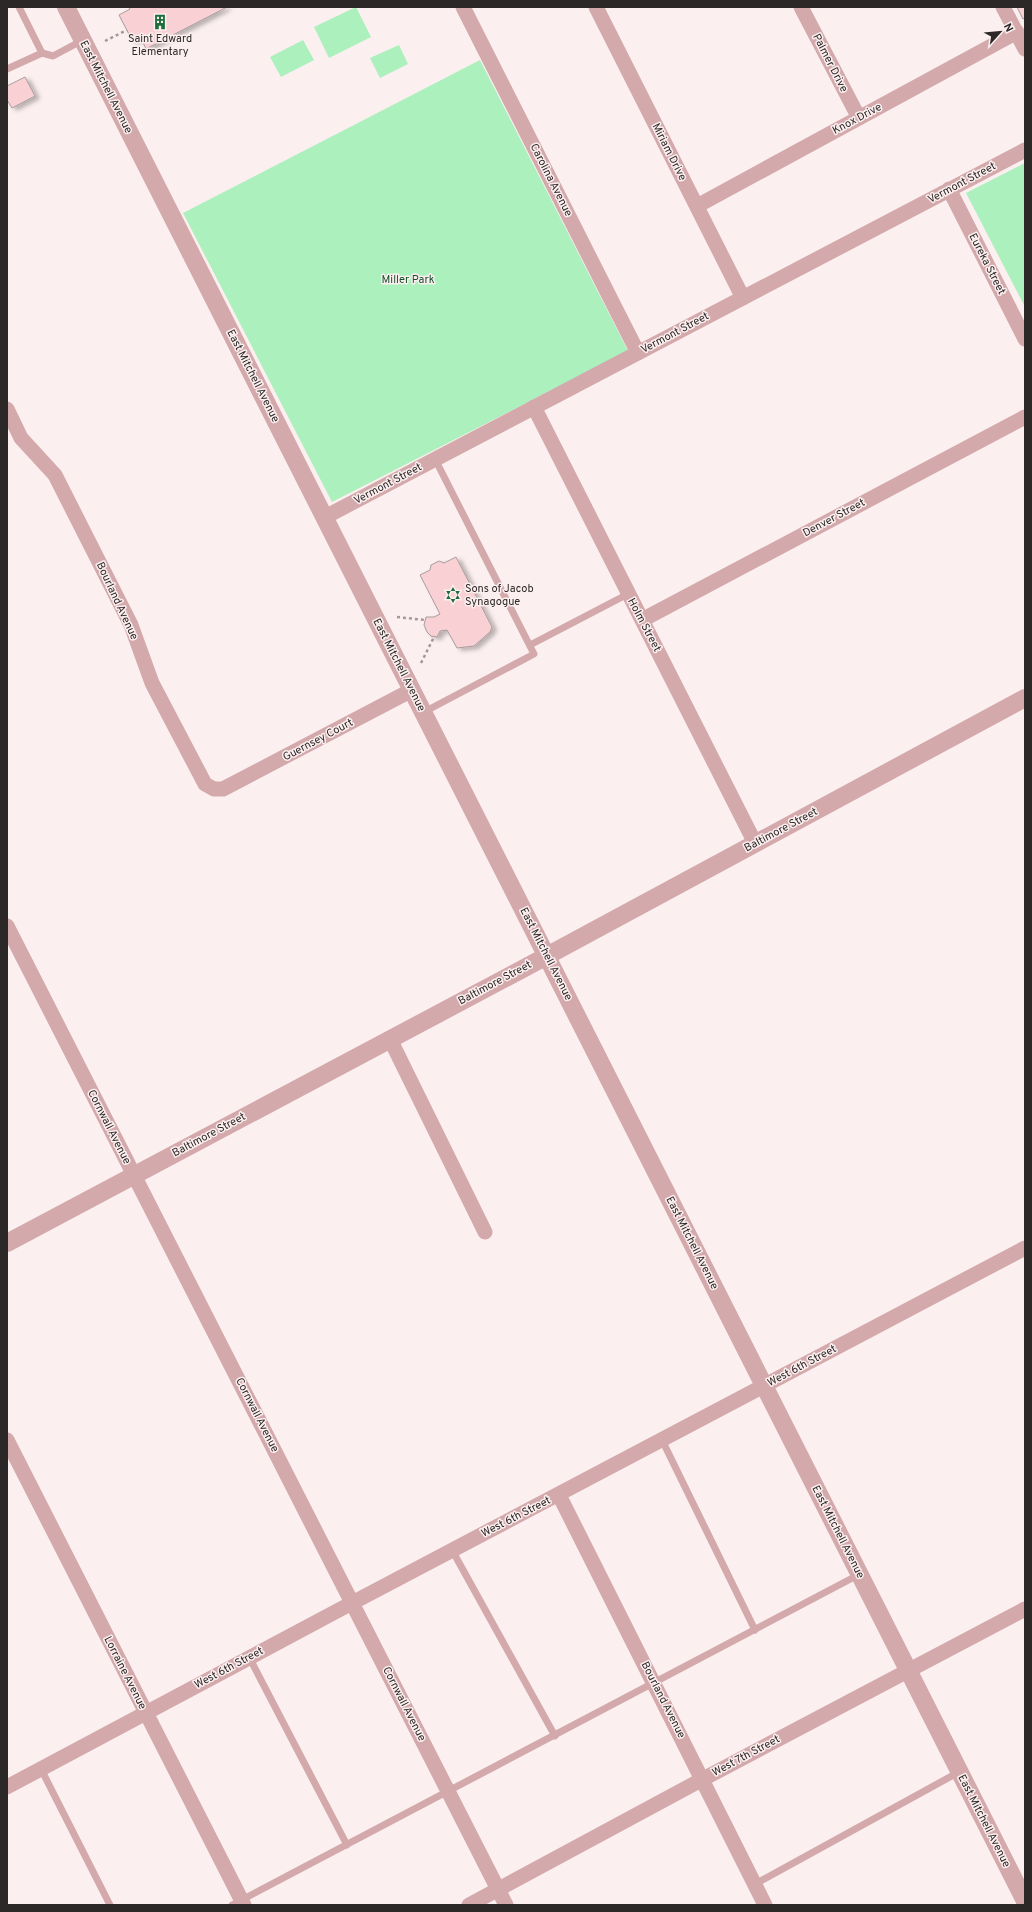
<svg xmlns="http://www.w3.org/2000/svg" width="1032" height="1912" viewBox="0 0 1032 1912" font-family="Overpass,sans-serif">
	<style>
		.green { fill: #abf0bd }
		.building { fill: #f9d1d4; stroke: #a89c9c; filter: url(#shadow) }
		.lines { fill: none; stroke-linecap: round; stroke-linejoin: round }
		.path { stroke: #a39999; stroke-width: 2.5; stroke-dasharray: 3 3; stroke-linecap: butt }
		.service { stroke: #d3a9ac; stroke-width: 7 }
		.minor { stroke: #d3a9ac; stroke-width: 15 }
		.tertiary { stroke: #d3a9ac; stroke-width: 18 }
		.labels { text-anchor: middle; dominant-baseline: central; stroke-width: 3; stroke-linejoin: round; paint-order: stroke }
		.poi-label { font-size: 11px; fill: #2d2828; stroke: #fcefef }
		.street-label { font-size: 11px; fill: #2d2828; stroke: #fcefef }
		.park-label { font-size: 11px; fill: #154f2b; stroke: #fcefef }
	</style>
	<defs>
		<filter id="shadow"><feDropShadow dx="4.5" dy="2.5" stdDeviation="2" flood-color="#0004"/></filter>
	</defs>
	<rect width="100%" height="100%" fill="#fcefef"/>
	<path class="green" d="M356,7l15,30 -42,21 -15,-31z
		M303,40l11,20 -33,17 -11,-20z
		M399,45l9,19 -28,14 -10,-20z
		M480,60l148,291 -296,151 -149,-289z
		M1025,163v144l-59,-114z"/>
	<path class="building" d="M129,7h98l-81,42 -5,-11 -8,4 -14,-27 11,-6z
		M1017,7h8v11l-2,1z
		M25,77l10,19 -23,12 -5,-8v-14z
		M456,557l36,70 -2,5 -16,14 -17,2 -10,-18 -7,1 -3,6 -6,-1 -4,-4 -3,-7 2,-8h8l6,-3 -20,-39 10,-5 1,-5 8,-4 5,2z"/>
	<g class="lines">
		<path class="path" d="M105,41l22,-11
			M397,617l28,3
			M421,663l13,-26"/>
		<path class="service" d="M42,53l11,3 30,-16
			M7,69l35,-16 -23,-46
			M530,645l98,-51
			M424,712l110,-58 -99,-195
			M662,1440l93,190
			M452,1550l103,186
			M249,1657l98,188
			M41,1769l69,136
			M755,1884l204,-112
			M232,1905l628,-331"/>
		<path class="minor" d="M463,7l175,346
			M596,7l147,291
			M801,7l58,111
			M1003,7l22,42
			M949,189l76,150
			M697,206l320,-174
			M534,407l221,436
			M7,409l14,29 34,37 76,150 21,58 53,101 9,5h9l189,-99
			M325,517l700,-367
			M642,620l383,-203
			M7,926l499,979
			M390,1039l95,193
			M7,1440l237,465
			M559,1495l206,410
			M7,1787l345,-184 673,-355
			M469,1905l234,-126 322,-170"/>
		<path class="tertiary" d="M66,7l959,1894
			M7,1243l523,-278 495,-267"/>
	</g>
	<defs>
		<symbol id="building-bare" viewBox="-9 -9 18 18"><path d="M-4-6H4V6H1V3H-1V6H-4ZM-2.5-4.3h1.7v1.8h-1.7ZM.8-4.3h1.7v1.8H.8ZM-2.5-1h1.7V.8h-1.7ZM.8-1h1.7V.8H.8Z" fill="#1e6d3c" stroke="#fcefef" stroke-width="2.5" paint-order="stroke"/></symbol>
		<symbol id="synagogue-bare" viewBox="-9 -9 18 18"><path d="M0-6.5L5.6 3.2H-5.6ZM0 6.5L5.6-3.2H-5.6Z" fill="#1e6d3c" stroke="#fcefef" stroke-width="2.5" paint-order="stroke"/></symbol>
	</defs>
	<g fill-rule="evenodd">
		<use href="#building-bare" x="149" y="11" width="22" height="22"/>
		<use href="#synagogue-bare" x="442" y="584" width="22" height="22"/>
	</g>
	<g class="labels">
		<g class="poi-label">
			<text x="160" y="39">Saint Edward<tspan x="160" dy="13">Elementary</tspan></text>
			<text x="465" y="589" text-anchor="start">Sons of Jacob<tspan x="465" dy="13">Synagogue</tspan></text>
		</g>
		<g class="street-label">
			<text transform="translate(830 63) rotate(63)">Palmer Drive</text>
			<text transform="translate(106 87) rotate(63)">East Mitchell Avenue</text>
			<text transform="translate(857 119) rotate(-28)">Knox Drive</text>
			<text transform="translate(669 152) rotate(63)">Miriam Drive</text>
			<text transform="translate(551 180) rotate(63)">Carolina Avenue</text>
			<text transform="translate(962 183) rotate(-28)">Vermont Street</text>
			<text transform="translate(987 264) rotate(63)">Eureka Street</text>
			<text transform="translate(675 333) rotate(-28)">Vermont Street</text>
			<text transform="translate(253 376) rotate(63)">East Mitchell Avenue</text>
			<text transform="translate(388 484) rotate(-28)">Vermont Street</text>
			<text transform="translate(834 518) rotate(-28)">Denver Street</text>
			<text transform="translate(117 601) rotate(65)">Bourland Avenue</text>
			<text transform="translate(644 625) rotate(62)">Holm Street</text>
			<text transform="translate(399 665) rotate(63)">East Mitchell Avenue</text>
			<text transform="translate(318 740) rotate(-28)">Guernsey Court</text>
			<text transform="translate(781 830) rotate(-28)">Baltimore Street</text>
			<text transform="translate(546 954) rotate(63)">East Mitchell Avenue</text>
			<text transform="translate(495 983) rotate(-28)">Baltimore Street</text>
			<text transform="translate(109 1127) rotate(63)">Cornwall Avenue</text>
			<text transform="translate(209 1135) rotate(-28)">Baltimore Street</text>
			<text transform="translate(692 1243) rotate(63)">East Mitchell Avenue</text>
			<text transform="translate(802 1366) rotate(-28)">West 6th Street</text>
			<text transform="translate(257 1415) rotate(63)">Cornwall Avenue</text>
			<text transform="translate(516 1517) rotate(-27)">West 6th Street</text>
			<text transform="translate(838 1532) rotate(63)">East Mitchell Avenue</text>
			<text transform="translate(229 1668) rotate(-28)">West 6th Street</text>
			<text transform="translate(125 1673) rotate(63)">Lorraine Avenue</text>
			<text transform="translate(663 1700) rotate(63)">Bourland Avenue</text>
			<text transform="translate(404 1704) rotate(63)">Cornwall Avenue</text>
			<text transform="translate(746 1756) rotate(-28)">West 7th Street</text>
			<text transform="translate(984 1821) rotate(63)">East Mitchell Avenue</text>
		</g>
		<g class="park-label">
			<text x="408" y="280">Miller Park</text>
		</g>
	</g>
	<rect width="1032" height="1912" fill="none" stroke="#2d2828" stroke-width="16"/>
	<g transform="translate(1000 32) rotate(63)" stroke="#fcefef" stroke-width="3" paint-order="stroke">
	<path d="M0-3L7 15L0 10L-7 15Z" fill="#2d2828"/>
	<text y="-6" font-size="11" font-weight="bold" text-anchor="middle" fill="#2d2828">N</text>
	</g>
</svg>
